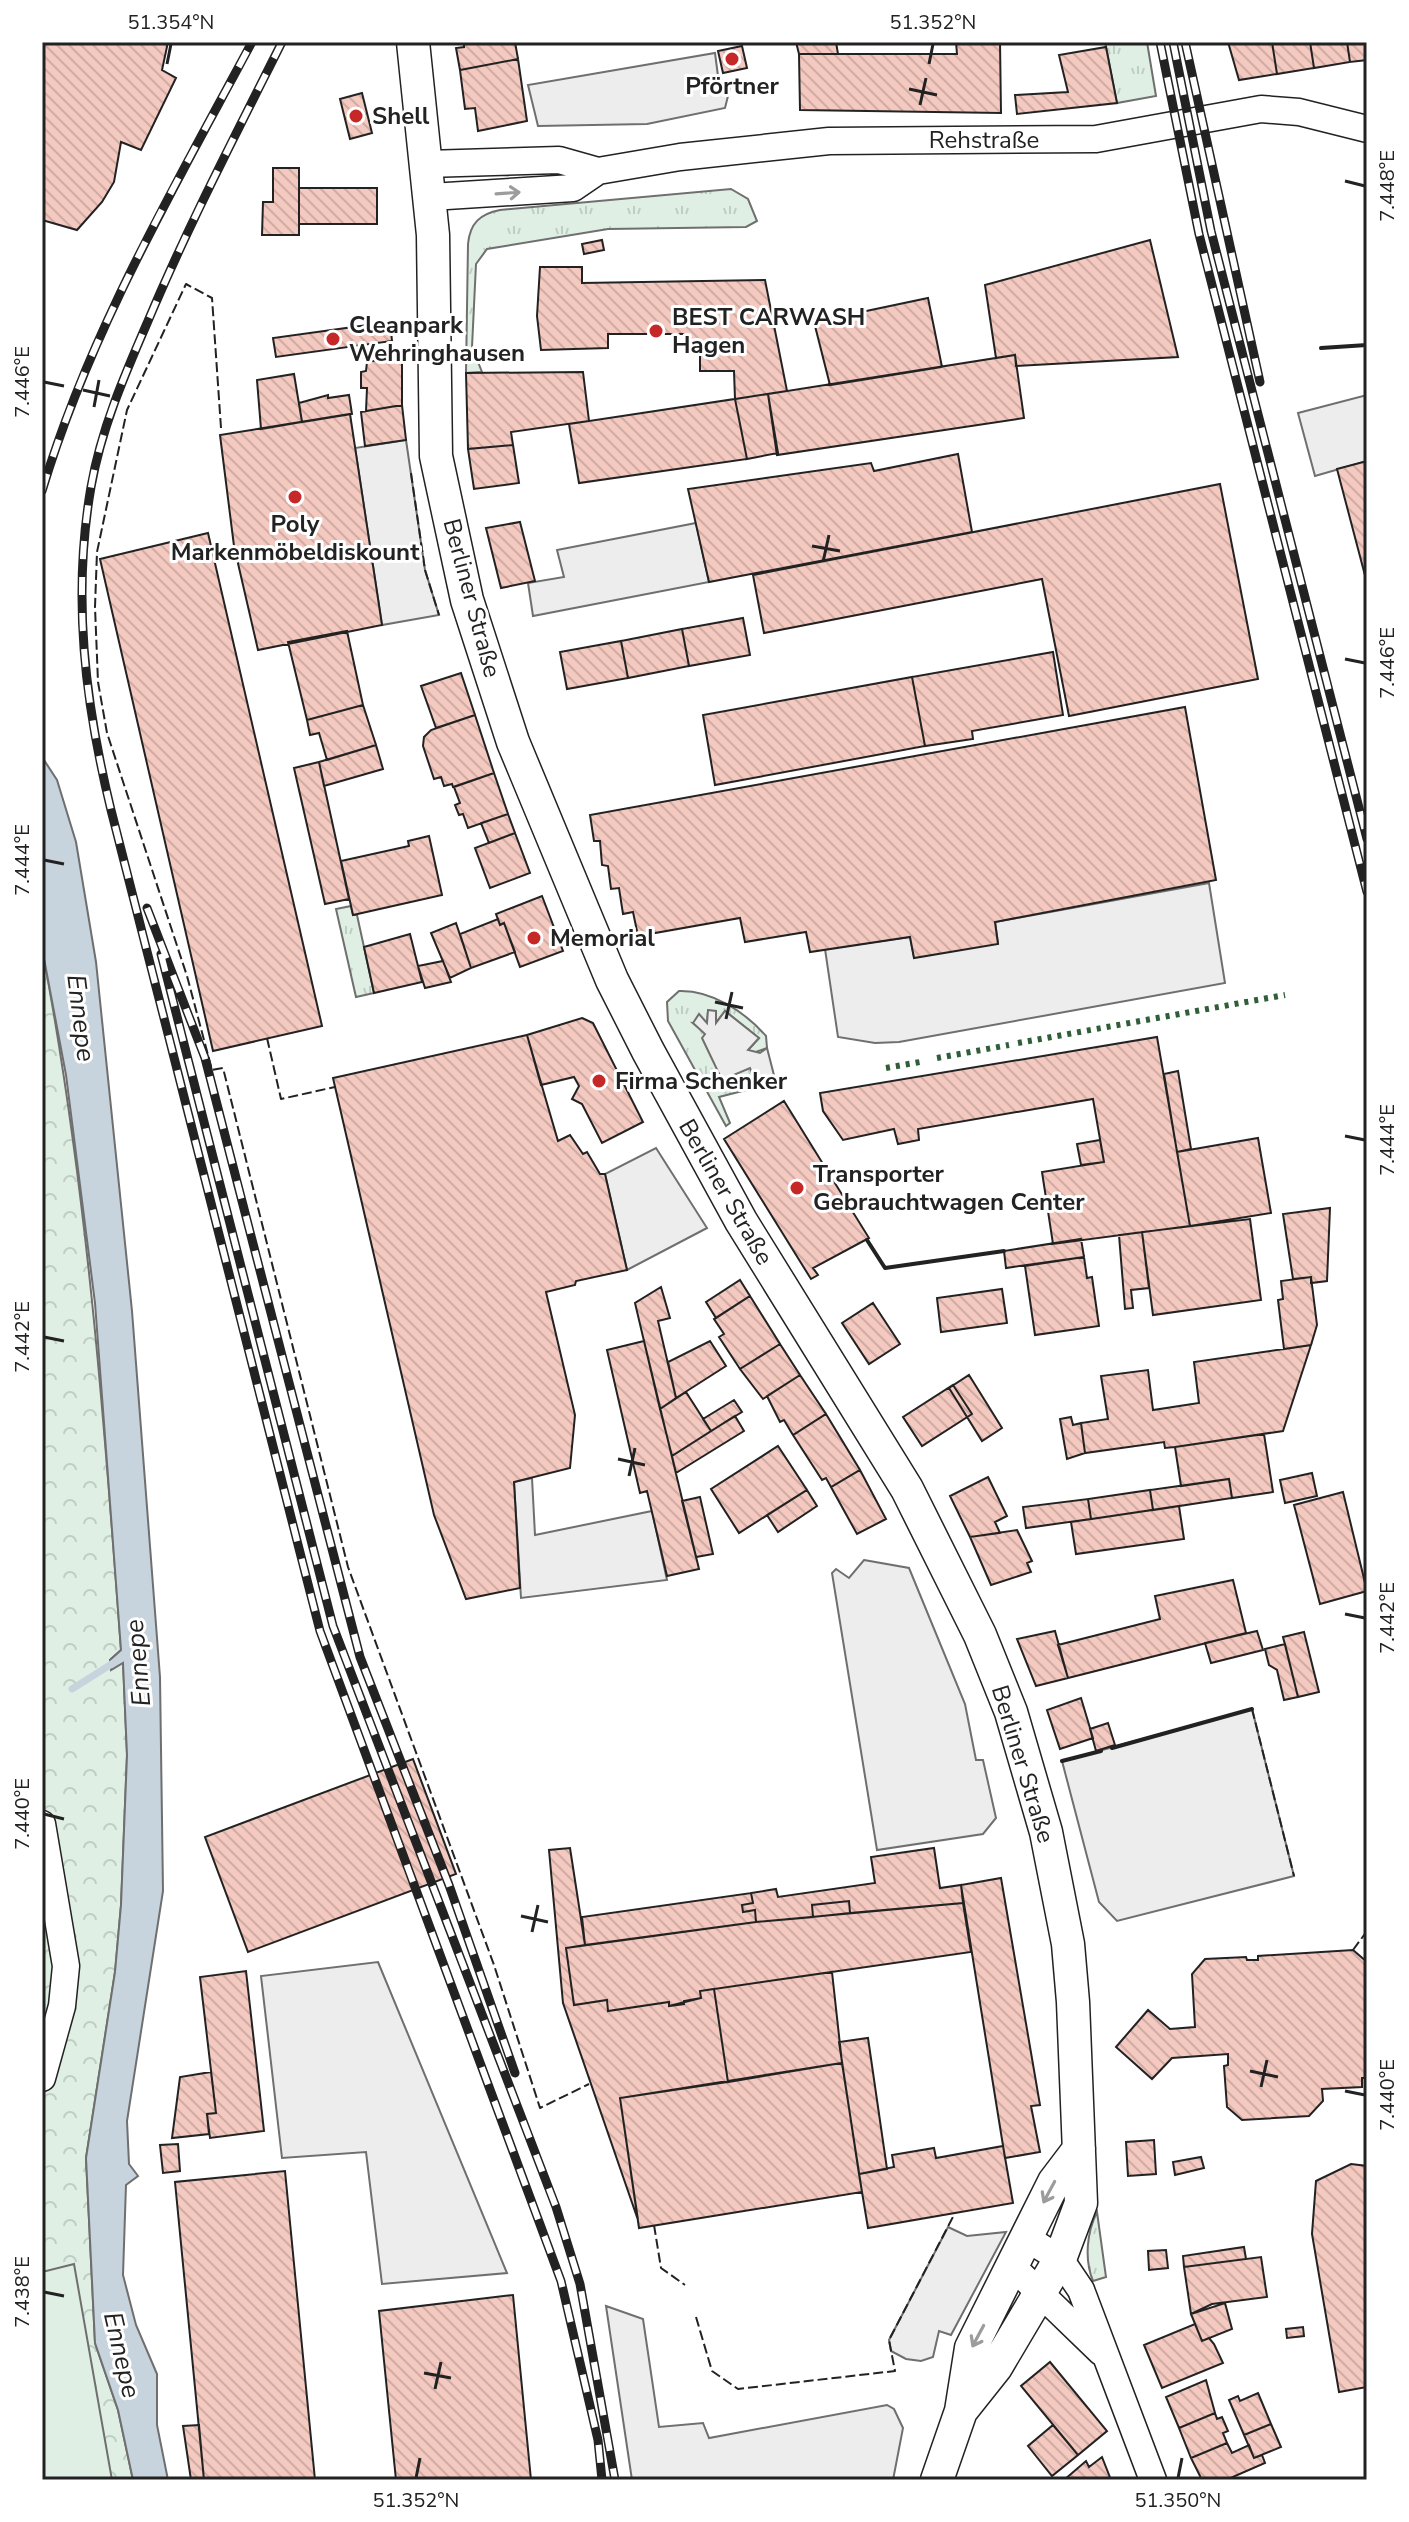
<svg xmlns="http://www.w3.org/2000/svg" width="1409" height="2522" viewBox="0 0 1409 2522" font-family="'Nunito Sans',sans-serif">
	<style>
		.grass { fill: url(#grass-tufts); stroke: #6f6f6f; stroke-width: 2 }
		.forest { fill: url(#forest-crowns); stroke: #6f6f6f; stroke-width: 2 }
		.garden { fill: #e0efe3; stroke: #6f6f6f; stroke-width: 2 }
		.parking { fill: #ededed; stroke: #6f6f6f; stroke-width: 2 }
		.water { fill: #c7d3dd; stroke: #6f6f6f; stroke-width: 2 }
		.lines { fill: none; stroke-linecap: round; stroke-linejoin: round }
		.stream { stroke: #c7d3dd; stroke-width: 7 }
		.building { fill: url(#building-back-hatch); stroke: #222; stroke-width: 2 }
		.minor-casing { stroke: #222; stroke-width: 29 }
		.major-casing { stroke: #222; stroke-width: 35 }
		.minor { stroke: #fff; stroke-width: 26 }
		.major { stroke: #fff; stroke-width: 32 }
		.rail-casing { stroke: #222; stroke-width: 9 }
		.rail { stroke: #fff; stroke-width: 6; stroke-dasharray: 18; stroke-linecap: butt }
		.hedge { stroke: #2f5e38; stroke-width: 6; stroke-dasharray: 4 6; stroke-linecap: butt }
		.fence { stroke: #222; stroke-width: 2; stroke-dasharray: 10 4; stroke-linecap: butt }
		.wall { stroke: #222; stroke-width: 4 }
		.oneway { stroke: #9c9c9c }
		.ticks { fill: none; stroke: #222; stroke-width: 3 }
		.poi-dot { fill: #c62828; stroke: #fff; stroke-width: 3 }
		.labels { text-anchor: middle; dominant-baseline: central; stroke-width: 6; stroke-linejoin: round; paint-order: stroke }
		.poi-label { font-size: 24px; font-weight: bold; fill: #222; stroke: #fff; text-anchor: start }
		.street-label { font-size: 24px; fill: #222; stroke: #fff }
		.water-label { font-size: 26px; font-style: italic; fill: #222; stroke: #fff }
		.neatline { fill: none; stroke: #222; stroke-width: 3 }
		.ticks-label { font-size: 20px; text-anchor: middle; fill: #222 }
	</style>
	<defs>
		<pattern id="grass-tufts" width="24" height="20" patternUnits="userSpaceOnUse" patternTransform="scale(2)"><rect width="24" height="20" fill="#e0efe3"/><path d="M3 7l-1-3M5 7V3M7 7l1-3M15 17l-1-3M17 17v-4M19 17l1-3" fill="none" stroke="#c0cdc2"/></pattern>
		<pattern id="forest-crowns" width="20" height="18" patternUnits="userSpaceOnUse" patternTransform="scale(2)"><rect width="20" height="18" fill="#e0efe3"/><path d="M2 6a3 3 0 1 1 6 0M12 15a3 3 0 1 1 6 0" fill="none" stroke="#c0cdc2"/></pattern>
		<pattern id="building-back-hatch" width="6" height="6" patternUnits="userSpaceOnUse" patternTransform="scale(2)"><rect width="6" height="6" fill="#f3c9c0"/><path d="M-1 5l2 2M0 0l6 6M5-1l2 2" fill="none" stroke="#d0aca5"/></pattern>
	</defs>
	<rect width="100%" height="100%" fill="#fff"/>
	<path class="grass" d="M1105,42h42l9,54 -39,7z
		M731,189l17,10 9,22 -11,6 -138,2 -121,20 -11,15 -4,83 10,25 -16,1 2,-129c2,-21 12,-30 32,-34z
		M351,906l2,9h4l17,78 -18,4 -20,-88z
		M679,991c33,-1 66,21 87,45l1,12 -14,5 -5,-3 11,-12 -34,-27 -10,13v-13h-7l-1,13 -14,-1 58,44 7,20 -39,10 11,26 -4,3 -58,-105 -1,-19z
		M1097,2212l9,65 -13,4c-9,-22 -6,-49 4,-69z"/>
	<path class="forest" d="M42,948c44,232 62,466 79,702l-11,10 1,9 12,-7 4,93 -6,150 -6,67 -29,186 9,185 23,67 15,70h-91z"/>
	<path class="garden" d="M74,2264l38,216h-70v-208z"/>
	<path class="parking" d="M715,53l3,23 12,12 -5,20 -78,16 -109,2 -10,-41z
		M1367,395v66l-52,15 -17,-63z
		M406,440l19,130 14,45 -57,10 -27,-177z
		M696,523l13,59 -176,34 -5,-33 36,-6 -7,-27z
		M1209,883l16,100 -326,59 -24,1 -37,-6 -13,-88 85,-12 4,20 84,-14 -3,-21z
		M708,1010l8,1v12l9,-12 34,27 -11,12 12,3 7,-5 9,35 -18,5 -8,-20 -28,12 -20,-42 3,-4 -12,-11 6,-9 8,9z
		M656,1148l51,80 -80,42 -22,-96z
		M532,1478l3,57 117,-24 15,69 -146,18 -7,-116z
		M864,1560l45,8 56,136 11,56h7l13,58 -13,16 -106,16 -45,-277 4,-4 13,9z
		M1252,1709l42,167 -177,45 -18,-19 -37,-141z
		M378,1962l129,311 -125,11 -16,-132 -84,6 -21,-182z
		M948,2227l19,9 39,-4 -55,103 -12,-4 -6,26 -12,4 -15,-2 -15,-8 -2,-11z
		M606,2306l37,13 16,108 44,-4 6,15 178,-33 7,4 9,19 -10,52h-261z"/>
	<path class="water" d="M42,757l15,23 19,62 20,120 36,349 28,366 3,214 -36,230 2,43 9,12 -12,9 -3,90 13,50 21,49v51l11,55h-35l-15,-70 -23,-67 -9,-185 29,-186 6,-67 6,-150 -4,-92 -12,7 -1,-10 11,-10 -26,-347 -29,-228 -24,-127z"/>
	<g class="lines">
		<path class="stream" d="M72,1689l46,-29"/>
	</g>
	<path class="building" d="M42,42h126l-6,28 14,8 -35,72 -20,-8 -7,40 -12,20 -25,28 -35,-10z
		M464,42h51l3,17 -58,11 -4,-22 8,-1z
		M796,42h40l2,12h-39z
		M956,42h44l1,71 -201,-3 -1,-56h158z
		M1228,42h44l5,32 -38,6z
		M1272,42h38l4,26 -37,6z
		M1310,42h37l3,20 -36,6z
		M1347,42h20v18l-17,2z
		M742,46l5,22 -24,5 -5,-22z
		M1106,47l11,56 -100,11 -2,-19 53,-3 -9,-37z
		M518,59l9,62 -49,10 -3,-23 -10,1 -5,-39z
		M362,93l10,40 -22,6 -10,-40z
		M273,168h26v67h-37l1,-33h10z
		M299,188h78v36h-78z
		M602,240l2,10 -20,4 -2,-10z
		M1150,240l28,117 -162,9 -1,-11 -19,3 -11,-73z
		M540,267h42v16l183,-3 22,111 -52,8 -1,-28h-34v-29h-10l-1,-8h-81v14l-67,2 -4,-34z
		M928,298l14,69 -112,18 -16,-63z
		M390,322l2,19 -116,16 -3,-19z
		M1015,355l9,63 -247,37 -9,-61z
		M402,356v49l-36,6 1,-23h-6v-16l5,-1 1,-9z
		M583,372l6,49 -78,11 2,13 -45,4 -2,-76z
		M294,374l8,48 -41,7 -4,-49z
		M768,394l10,59 -31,6 -12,-60z
		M328,395v3l21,-3 3,19 -50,8 -3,-19z
		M735,399l12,60 -168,24 -10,-59z
		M402,405l4,35 -41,6 -4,-34z
		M350,414l32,211 -124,25 -24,-104 -14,-111z
		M513,445l6,38 -45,6 -6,-40z
		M958,454l14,78 -263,50 -21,-93 183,-26 3,8z
		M1367,461v122l-30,-114z
		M1220,484l38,195 -189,37 -27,-137 -278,54 -11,-58z
		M520,522l15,59 -34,7 -15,-60z
		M208,533l114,493 -109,25 -113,-492z
		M743,618l7,37 -61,11 -7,-37z
		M682,629l7,37 -61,12 -7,-37z
		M347,631l16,74 -56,15 -19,-78z
		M621,641l7,37 -61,11 -7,-37z
		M1053,652l10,63 -91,16 1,8 -48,7 -13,-69z
		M461,673l14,42 -39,13 -15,-42z
		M912,677l13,69 -210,39 -12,-70z
		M363,705l13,40 -49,15 -8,-27 -9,2 -3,-15z
		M1185,707l31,173 -221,42 3,22 -84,14 -4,-21 -100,15 -4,-20 -61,10 -5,-24 -102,18 -5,-24 -10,2 -4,-26 -8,1 -3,-23 -6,-1 -2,-24h-6l-4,-26z
		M475,715l19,58 -41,14 -1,-3 -8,2 -3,-9 -7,2 -11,-33 1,-9 7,-7z
		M376,745l7,24 -59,17 -5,-24z
		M319,762l30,137 -24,5 -31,-136z
		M494,773l14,41 -40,14 -5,-14 -4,1 -4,-10 5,-2 -6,-16z
		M508,814l7,19 -26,10 -8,-20z
		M515,833l15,40 -40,15 -15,-40z
		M429,836l13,59 -89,20 -12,-54 68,-15 -1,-5z
		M542,896l21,55 -43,16 -16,-44 -4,2 -4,-11z
		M498,919l2,6 4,-2 11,29 -44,16 -11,-34z
		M456,923l15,45 -21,10 -19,-45z
		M410,934l12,48 -48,11 -10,-46z
		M443,961l8,21 -26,6 -7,-22z
		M582,1018l11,5 50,99 -41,21 -20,-39 -10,-5 7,-13 -5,-9 -33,8 -14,-50z
		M527,1035l31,106 12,-6 13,19 4,-2 13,22h5l22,96 -51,11 -1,4 -29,7 29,123 -5,53 -56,14 6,106 -54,11 -32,-84 -101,-437z
		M1157,1037l33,189 -137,18 -11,-72 62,-10 -11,-63 -175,30 1,11 -21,4 -4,-15 -51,11 -20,-29 -3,-18z
		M1178,1071l13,78 -14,3 -13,-78z
		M784,1101l85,137 -56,30 5,7 -7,4 -87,-140z
		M1258,1138l13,75 -81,13 -13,-74z
		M1100,1140l4,22 -23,3 -4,-21z
		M1330,1208l-3,73 -16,2v-6l-18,2 -10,-65z
		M1250,1219l11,81 -108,15 -11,-83z
		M1142,1232l7,56 -18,2 2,18 -8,1 -6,-74z
		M1081,1239l3,18 -78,11 -2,-17z
		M1084,1257l3,21 5,-1 7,49 -64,9 -10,-69z
		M1311,1277l6,48 -6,20 -27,4 -6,-49 5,-1 -2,-18z
		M740,1280l10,16 -34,22 -10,-16z
		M661,1287l9,31 -12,3 18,77 -16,11 -25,-106z
		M1002,1289l5,34 -66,9 -4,-34z
		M750,1296l30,48 -40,25 -21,-32 5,-3 -10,-15z
		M873,1303l27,41 -31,20 -27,-41z
		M644,1341l55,228 -32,7 -20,-85 -7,2 -33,-143z
		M710,1341l16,25 -50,32 -8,-36z
		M780,1344l20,31 -37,24 -23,-30z
		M1311,1345l-28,86 -108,16 -10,1 -1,-6 -79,11 -4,-30 27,-4 -7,-43 47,-6 5,40 46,-7 -5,-41z
		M800,1375l26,39 -33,21 -9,-15 -4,2 -13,-26z
		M969,1375l33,53 -20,13 -33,-53z
		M953,1385l19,29 -50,32 -19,-29z
		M686,1392l25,39 -39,25 -12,-47z
		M734,1400l8,12 -31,19 -8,-12z
		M826,1414l34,56 -29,17 -5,-9 -4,2 -29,-45z
		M735,1416l9,15 -68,42 -4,-17z
		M1071,1417l2,8 8,-2 4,30 -18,6 -7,-40z
		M1264,1434l9,58 -41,6 -3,-19 -48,7 -6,-39z
		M778,1446l29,44 -68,43 -28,-44z
		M860,1470l26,49 -29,15 -26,-47z
		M1312,1473l5,23 -32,7 -5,-23z
		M988,1477l19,39 -12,6 5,11 -30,4 -20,-41z
		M1229,1479l3,19 -79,12 -3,-20z
		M807,1490l10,16 -39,26 -11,-17z
		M1150,1490l3,20 -62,9 -3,-20z
		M1343,1492l24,99 -47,13 -26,-99z
		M700,1497l13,57 -17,3 -14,-56z
		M1088,1499l3,20 -65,9 -3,-21z
		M1179,1506l5,33 -108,15 -5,-32z
		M1017,1530l15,31 -5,2 4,9 -40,13 -21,-48z
		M1233,1580l13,53 -178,45 -10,-33 102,-26 -5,-23z
		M1055,1631l13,47 -32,8 -19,-47z
		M1257,1631l6,19 -52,13 -6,-20z
		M1304,1632l15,60 -21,5 -15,-60z
		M1285,1644l13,53 -14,3 -7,-30 -8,-5 -4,-16z
		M1081,1698l12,40 -33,11 -13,-39z
		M1108,1723l7,22 -19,6 -6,-22z
		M413,1759l43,115 -208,78 -43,-115z
		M570,1848l15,97 -19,3 8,57 33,-5 1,11 61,-9v4l32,-8 -1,-7 14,-2 14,93 -108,16 18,122 -75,-217 -14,-153z
		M934,1848l6,40 21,-3 2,18 -113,10 -1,-12 -37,4 1,12 -57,5 -1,-12 -12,2 -1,-7 11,-2 -2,-10 25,-4 2,8 97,-14 -4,-26z
		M1001,1878l39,227 -9,1 9,46 -35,6 -44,-273z
		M751,1893l2,10 -11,2 1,7 12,-2 1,12 -171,23 -3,-28z
		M849,1901l1,12 -37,4 -1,-12z
		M963,1903l8,49 -271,39 1,7 -17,3v3l-15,2v-4l-61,9 -1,-11 -33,5 -8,-57 190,-26z
		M1353,1950l14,12v116h-5v9l-40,2 1,12 -14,15 -67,4 -15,-13 -3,-41 4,-1v-11l-56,4 -20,21 -36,-32 32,-37 22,19 25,-2 -3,-53 13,-15 41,-2 1,3h11v-4z
		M246,1971l18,160 -54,7 -3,-24 9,-1 -16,-136z
		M832,1972l10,91 -114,19 -14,-93z
		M868,2038l19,131 -28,5 -20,-132z
		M842,2063l20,129 -223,36 -19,-130z
		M211,2072l5,41 -9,1 2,20 -37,4 8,-61z
		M1154,2140l2,34 -28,2 -2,-34z
		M178,2144l2,27 -17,2 -3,-28z
		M1003,2146l10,57 -145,25 -9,-54 35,-7 -2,-12 42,-7 2,10z
		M1201,2157l3,11 -29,7 -2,-13z
		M1351,2164l16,2v221l-28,5 -27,-158 4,-53z
		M285,2171l30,309h-111l-29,-298z
		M1244,2247l2,12 -62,8 -1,-11z
		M1166,2250l2,18 -19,2 -1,-19z
		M1261,2257l6,40 -55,7 -21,10 -7,-47z
		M513,2295l18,185h-135l-17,-169z
		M1225,2303l7,26 -30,12 -11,-27z
		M1195,2324l7,17 7,-3 5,6 9,19 -61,25 -18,-43z
		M1303,2327l1,9 -17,2 -1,-9z
		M1050,2362l57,69 -29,24 -57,-69z
		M1206,2380l9,33 -36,15 -13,-31z
		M1258,2393l13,31 -27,11 -15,-35 9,-4 2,5z
		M1215,2413l2,6 5,-2 6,14 -5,2 4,10 -36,15 -12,-30z
		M1271,2424l10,23 -27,11 -10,-23z
		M199,2425l5,55h-13l-8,-54z
		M1053,2425l25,30 -26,21 -24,-30z
		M1227,2443l5,10 17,-8 5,13 8,-3 3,8 -39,17h-24l-11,-22z
		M1102,2457l9,23h-47l22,-19 3,6z"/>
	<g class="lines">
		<defs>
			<path id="minor" d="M427,164l132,-4 39,11 82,-14 149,-16 267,-2 165,-30 38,3 68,17
				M431,197l142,-9 25,-17
				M42,1824l24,142 -4,40 -20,72
				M1028,2239l32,20 21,31 72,190
				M1014,2268l87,84"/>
			<path id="major" d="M413,42l20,193 3,221 31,144 46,142 99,238 36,71 93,170 166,268 73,146 31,77 35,120 22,112 5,58 8,201 -21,56 -64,108 -35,44
				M937,2480l24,-69 10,-63 83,-166 25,-33"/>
		</defs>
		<use href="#minor" class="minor-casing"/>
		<use href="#major" class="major-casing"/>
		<use href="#minor" class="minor"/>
		<use href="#major" class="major"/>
		<defs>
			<path id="rail" d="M282,42c-46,92 -94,184 -134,279 -23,53 -47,108 -57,166 -19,110 -6,216 20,323l209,821 241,650 37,159 4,40
				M1160,42l39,192 168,658
				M1173,42l38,189 156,608
				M1185,42l75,340
				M42,491c47,-158 133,-305 210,-449
				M147,908l58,150 155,599 89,228 66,188
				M161,954l172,672 223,581 24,77 35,196"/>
		</defs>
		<use href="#rail" class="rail-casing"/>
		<use href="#rail" class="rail"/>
		<path class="hedge" d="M1018,1043l267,-48
			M937,1058l72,-13
			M886,1068l34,-6"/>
		<path class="fence" d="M221,428l-9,-130 -26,-14 -59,126 -30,142 -2,55 3,75 9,51 80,243 25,94 11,-2 125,499 146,398 46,143 49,-24
			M411,473l14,97 14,45
			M267,1038l14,61 54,-12
			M1252,1709l42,167
			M1353,1950l14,-19
			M654,2225l7,43 24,17
			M696,2317l16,54 26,18 157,-18 -6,-31 66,-127"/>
		<path class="wall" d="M1321,348l46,-3
			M867,1240l18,28 119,-17
			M1112,1748l140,-39
			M1062,1761l39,-10"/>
	</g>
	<defs><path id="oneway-shaft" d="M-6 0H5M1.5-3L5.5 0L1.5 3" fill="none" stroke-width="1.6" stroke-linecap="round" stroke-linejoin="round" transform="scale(2)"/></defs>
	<g class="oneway">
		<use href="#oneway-shaft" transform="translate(508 193) rotate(-4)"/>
		<use href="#oneway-shaft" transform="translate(1049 2192) rotate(118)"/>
		<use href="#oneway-shaft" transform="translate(978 2336) rotate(118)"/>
	</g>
	<path class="ticks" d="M167,64l4,-20M929,64l4,-20M909,89l28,6M920,105l6,-27M1345,181l20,5M44,382l20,4M83,390l27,6M94,407l5,-27M812,546l28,5M823,562l6,-27M1345,659l20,4M44,860l20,4M715,1002l28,6M726,1019l6,-27M1345,1136l20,4M44,1337l20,4M618,1459l27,6M629,1476l6,-28M1345,1614l20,4M44,1814l20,5M521,1916l27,6M532,1932l6,-27M1250,2071l28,6M1261,2087l6,-27M1345,2091l20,4M44,2292l20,4M424,2373l27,5M435,2389l6,-27M416,2478l4,-20M1178,2478l4,-20"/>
	<g class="poi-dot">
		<circle cx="732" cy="59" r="8"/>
		<circle cx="356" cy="116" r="8"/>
		<circle cx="656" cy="331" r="8"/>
		<circle cx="333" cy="339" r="8"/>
		<circle cx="295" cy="497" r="8"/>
		<circle cx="534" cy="938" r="8"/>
		<circle cx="599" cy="1081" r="8"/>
		<circle cx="797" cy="1188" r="8"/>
	</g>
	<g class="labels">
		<g class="poi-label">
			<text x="732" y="86" text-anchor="middle">Pförtner</text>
			<text x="372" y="116">Shell</text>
			<text x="672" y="317">BEST CARWASH<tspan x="672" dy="28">Hagen</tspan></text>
			<text x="349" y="325">Cleanpark<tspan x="349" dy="28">Wehringhausen</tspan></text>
			<text x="295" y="524" text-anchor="middle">Poly<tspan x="295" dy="28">Markenmöbeldiskount</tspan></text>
			<text x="550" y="938">Memorial</text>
			<text x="615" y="1081">Firma Schenker</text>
			<text x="813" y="1174">Transporter<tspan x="813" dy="28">Gebrauchtwagen Center</tspan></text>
		</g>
		<g class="street-label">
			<text x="984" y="140">Rehstraße</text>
			<text transform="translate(472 598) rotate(75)">Berliner Straße</text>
			<text transform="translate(726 1192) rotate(60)">Berliner Straße</text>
			<text transform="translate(1023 1764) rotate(73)">Berliner Straße</text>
		</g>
		<g class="water-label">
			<text transform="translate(81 1018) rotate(83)">Ennepe</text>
			<text transform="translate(138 1663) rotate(-95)">Ennepe</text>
			<text transform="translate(122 2355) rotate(77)">Ennepe</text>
		</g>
	</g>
	<rect width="1409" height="2522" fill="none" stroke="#ffffff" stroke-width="88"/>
	<rect x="44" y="44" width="1321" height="2434" class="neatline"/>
	<g class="ticks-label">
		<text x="171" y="29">51.354°N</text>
		<text x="933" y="29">51.352°N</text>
		<text transform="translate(1387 186) rotate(-90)" y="7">7.448°E</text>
		<text transform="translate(22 382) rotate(-90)" y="7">7.446°E</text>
		<text transform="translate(1387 663) rotate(-90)" y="7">7.446°E</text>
		<text transform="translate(22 860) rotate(-90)" y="7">7.444°E</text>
		<text transform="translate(1387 1140) rotate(-90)" y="7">7.444°E</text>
		<text transform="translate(22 1337) rotate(-90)" y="7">7.442°E</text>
		<text transform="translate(1387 1618) rotate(-90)" y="7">7.442°E</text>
		<text transform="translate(22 1814) rotate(-90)" y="7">7.440°E</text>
		<text transform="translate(1387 2095) rotate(-90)" y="7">7.440°E</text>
		<text transform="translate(22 2292) rotate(-90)" y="7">7.438°E</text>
		<text x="416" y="2507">51.352°N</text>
		<text x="1178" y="2507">51.350°N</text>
	</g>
</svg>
